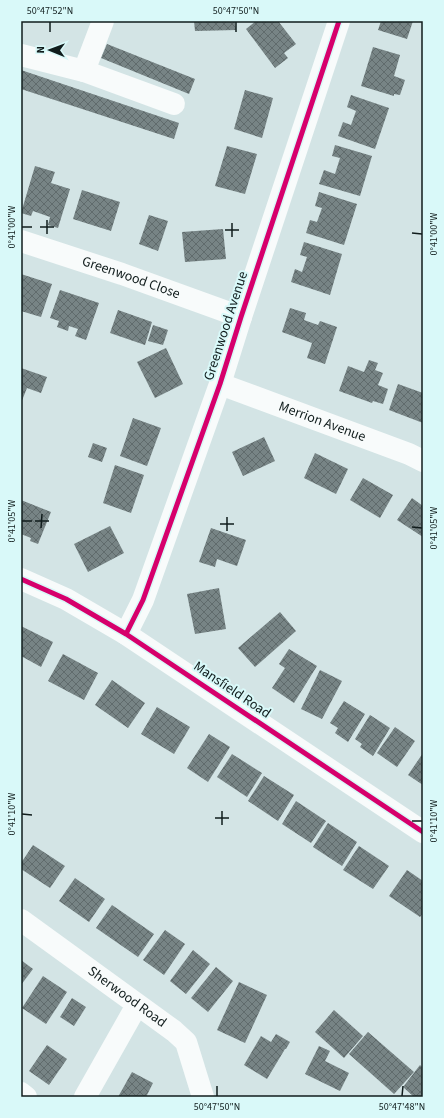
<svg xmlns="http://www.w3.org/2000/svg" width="444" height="1118" viewBox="0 0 444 1118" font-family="'Source Sans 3',sans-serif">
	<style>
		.building { fill: url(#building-cross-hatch) }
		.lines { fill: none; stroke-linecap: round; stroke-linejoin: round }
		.minor { stroke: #f8fbfb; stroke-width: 22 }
		.cycleway-casing { stroke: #d9f9f9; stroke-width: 8 }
		.cycleway { stroke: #d6006c; stroke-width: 5 }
		.ticks { fill: none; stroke: #101c1c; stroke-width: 1.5 }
		.labels { text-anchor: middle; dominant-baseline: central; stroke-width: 4; stroke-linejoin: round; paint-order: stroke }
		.street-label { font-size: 14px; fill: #101c1c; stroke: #d9f9f9 }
		.neatline { fill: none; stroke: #101c1c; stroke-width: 1.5 }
		.ticks-label { font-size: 10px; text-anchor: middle; fill: #101c1c }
	</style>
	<defs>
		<pattern id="building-cross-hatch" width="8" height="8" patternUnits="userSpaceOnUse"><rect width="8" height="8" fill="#778485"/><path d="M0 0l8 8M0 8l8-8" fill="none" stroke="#606b6c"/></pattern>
	</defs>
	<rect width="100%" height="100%" fill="#d3e4e5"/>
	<path class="building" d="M194,21h41l1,9 -41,1z
		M256,21h22l18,23 -12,9 4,5 -13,10 -29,-39z
		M381,21h32l-6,18 -29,-9z
		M107,44l88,35 -6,15 -88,-36z
		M373,47l27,8 -6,21 11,4 -5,15 -6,-1v2l-33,-10z
		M21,70l158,53 -5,16 -153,-50z
		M245,90l28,8 -11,40 -28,-9z
		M351,95l38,13 -14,41 -37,-13 5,-14 8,3 5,-14 -9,-4z
		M335,145l37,11 -12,40 -41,-12 5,-14 11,4 5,-16 -8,-2z
		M227,146l30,8 -12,40 -30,-8z
		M35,166l20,6 -4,11 19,6 -12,39 -10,-3 2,-8 -17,-6 -2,5 -10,-3z
		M82,190l38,12 -9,29 -38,-12z
		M319,192l38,12 -13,41 -38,-12 4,-13 7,2 5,-14 -7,-2z
		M149,215l19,6 -10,30 -19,-7z
		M223,229l3,30 -41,3 -3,-30z
		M304,242l38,12 -12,41 -39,-13 4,-13 7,3 5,-15 -7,-2z
		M21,274l31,10 -11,33 -20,-6z
		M60,290l39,13 -13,37 -11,-4 3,-7 -9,-3 -1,5 -11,-4 2,-6 -9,-3z
		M290,308l16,5 -2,7 14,5 2,-4 17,6 -12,37 -18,-6 5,-15 -30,-11z
		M118,310l34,12 -7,23 -35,-12z
		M153,325l15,5 -5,15 -15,-4z
		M166,348l17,36 -28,14 -18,-36z
		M369,360l9,3 -3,7 8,3 -5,12 10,4 -5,15 -10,-3 -1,2 -33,-12 9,-25 16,6z
		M21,368l26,9 -6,16 -14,-5 -6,15z
		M398,384l25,9v30l-34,-13z
		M133,418l28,10 -14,38 -27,-10z
		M264,437l11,24 -32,15 -11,-24z
		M93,443l14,5 -5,14 -14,-5z
		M315,453l33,16 -12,25 -32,-16z
		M115,465l29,10 -13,38 -28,-10z
		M363,478l30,17 -13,23 -30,-18z
		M412,498l11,8v31l-26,-17z
		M21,500l30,12 -13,32 -8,-3 1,-3 -10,-4z
		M110,526l14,27 -36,19 -14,-28z
		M211,528l35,12 -9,26 -20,-7 -2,8 -16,-5z
		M219,588l7,41 -31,5 -8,-40z
		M280,612l16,19 -41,36 -17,-19z
		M21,626l32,16 -12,25 -20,-11z
		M289,649l28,17 -23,37 -22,-15 13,-20 -6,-4z
		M63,654l35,19 -14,27 -36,-19z
		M320,670l22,11 -20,38 -21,-10z
		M112,680l33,23 -17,25 -33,-23z
		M344,701l21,13 -17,28 -13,-9 3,-5 -8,-5z
		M157,707l33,20 -16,27 -33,-20z
		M370,715l20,13 -17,28 -13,-9 2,-3 -7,-5z
		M395,727l20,14 -18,26 -20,-14z
		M209,734l21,13 -22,35 -21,-14z
		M423,753v32l-15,-10z
		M232,754l30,19 -15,24 -30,-20z
		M264,776l30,19 -16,26 -30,-20z
		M296,801l30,20 -15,22 -29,-19z
		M328,823l29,19 -15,24 -29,-19z
		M33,845l32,21 -15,22 -29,-19v-6z
		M359,846l30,20 -16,23 -30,-19z
		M407,870l16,11v32l-3,4 -31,-21z
		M75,878l30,21 -16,23 -30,-21z
		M112,905l42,29 -16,23 -42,-29z
		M165,930l20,14 -21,31 -21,-15z
		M193,950l17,14 -24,30 -16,-13z
		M21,960l12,9 -12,16z
		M216,967l17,14 -25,31 -17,-14z
		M43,976l24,16 -21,32 -24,-16z
		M239,982l28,13 -22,48 -28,-13z
		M72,998l14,9 -12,19 -14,-9z
		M334,1010l29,26 -19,22 -29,-26z
		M368,1032l46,40 -20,22 -45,-40z
		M276,1034l14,8 -4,7h-1l-18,30 -23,-14 17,-29 10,6z
		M47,1045l20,14 -18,26 -20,-14z
		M319,1046l11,5 -5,10 24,12 -9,18 -35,-17z
		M420,1065l3,3v29h-9l-11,-10z
		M132,1072l21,11 -7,14h-28z"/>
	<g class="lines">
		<g class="minor">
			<path d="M103,21l-19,50 90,33"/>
			<path d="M21,55l63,16"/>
			<path id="s1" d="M21,241l101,33 119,43"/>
			<path id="s2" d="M220,384l189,70 14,7"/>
			<path d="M21,579l45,20 60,35 297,198"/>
			<path d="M126,634l17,-34 77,-216 21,-67 98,-296"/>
			<path id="s3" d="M21,920l153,111 12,11 17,55"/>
			<path d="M21,1093l5,4"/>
			<path d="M85,1097l52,-92"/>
		</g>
		<defs>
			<path id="cycleway" d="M21,579l45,20 60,35 297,198
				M126,634l17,-34 77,-216 21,-67 98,-296"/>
		</defs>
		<use href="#cycleway" class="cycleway-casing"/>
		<use href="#cycleway" class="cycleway"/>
	</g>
	<path class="ticks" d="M50,32v-10M236,32v-10M22,227h10M40,227h14M225,230h14M412,233l10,1M47,234v-14M232,237v-14M22,521h10M35,521h14M220,524h14M412,527l10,1M41,528l1,-14M227,531v-14M22,814l10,1M215,818h14M412,821h10M222,825v-14M217,1096v-10M402,1096l1,-10"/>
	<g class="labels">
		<g class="street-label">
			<text stroke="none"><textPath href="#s1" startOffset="116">Greenwood Close</textPath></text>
			<text transform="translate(226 326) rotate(-72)">Greenwood Avenue</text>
			<text stroke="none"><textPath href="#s2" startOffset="109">Merrion Avenue</textPath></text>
			<text transform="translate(232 690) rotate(34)">Mansfield Road</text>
			<text stroke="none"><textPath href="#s3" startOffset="131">Sherwood Road</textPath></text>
		</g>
	</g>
	<rect width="444" height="1118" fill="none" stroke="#d9f9f9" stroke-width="44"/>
	<g transform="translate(50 50) rotate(271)" stroke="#d9f9f9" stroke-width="3" paint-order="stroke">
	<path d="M0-3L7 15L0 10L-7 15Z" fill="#101c1c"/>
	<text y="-6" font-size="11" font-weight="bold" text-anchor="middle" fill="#101c1c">N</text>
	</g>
	<rect x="22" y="22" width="400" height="1074" class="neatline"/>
	<g class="ticks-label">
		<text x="50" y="14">50°47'52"N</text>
		<text x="236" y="14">50°47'50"N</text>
		<text transform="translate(11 227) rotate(-90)" y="4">0°41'00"W</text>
		<text transform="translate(433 234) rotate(-90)" y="4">0°41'00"W</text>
		<text transform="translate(11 521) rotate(-90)" y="4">0°41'05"W</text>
		<text transform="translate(433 528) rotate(-90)" y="4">0°41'05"W</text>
		<text transform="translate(11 814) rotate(-90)" y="4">0°41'10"W</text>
		<text transform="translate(433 821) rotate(-90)" y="4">0°41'10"W</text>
		<text x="217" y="1110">50°47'50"N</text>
		<text x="402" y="1110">50°47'48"N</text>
	</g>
</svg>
